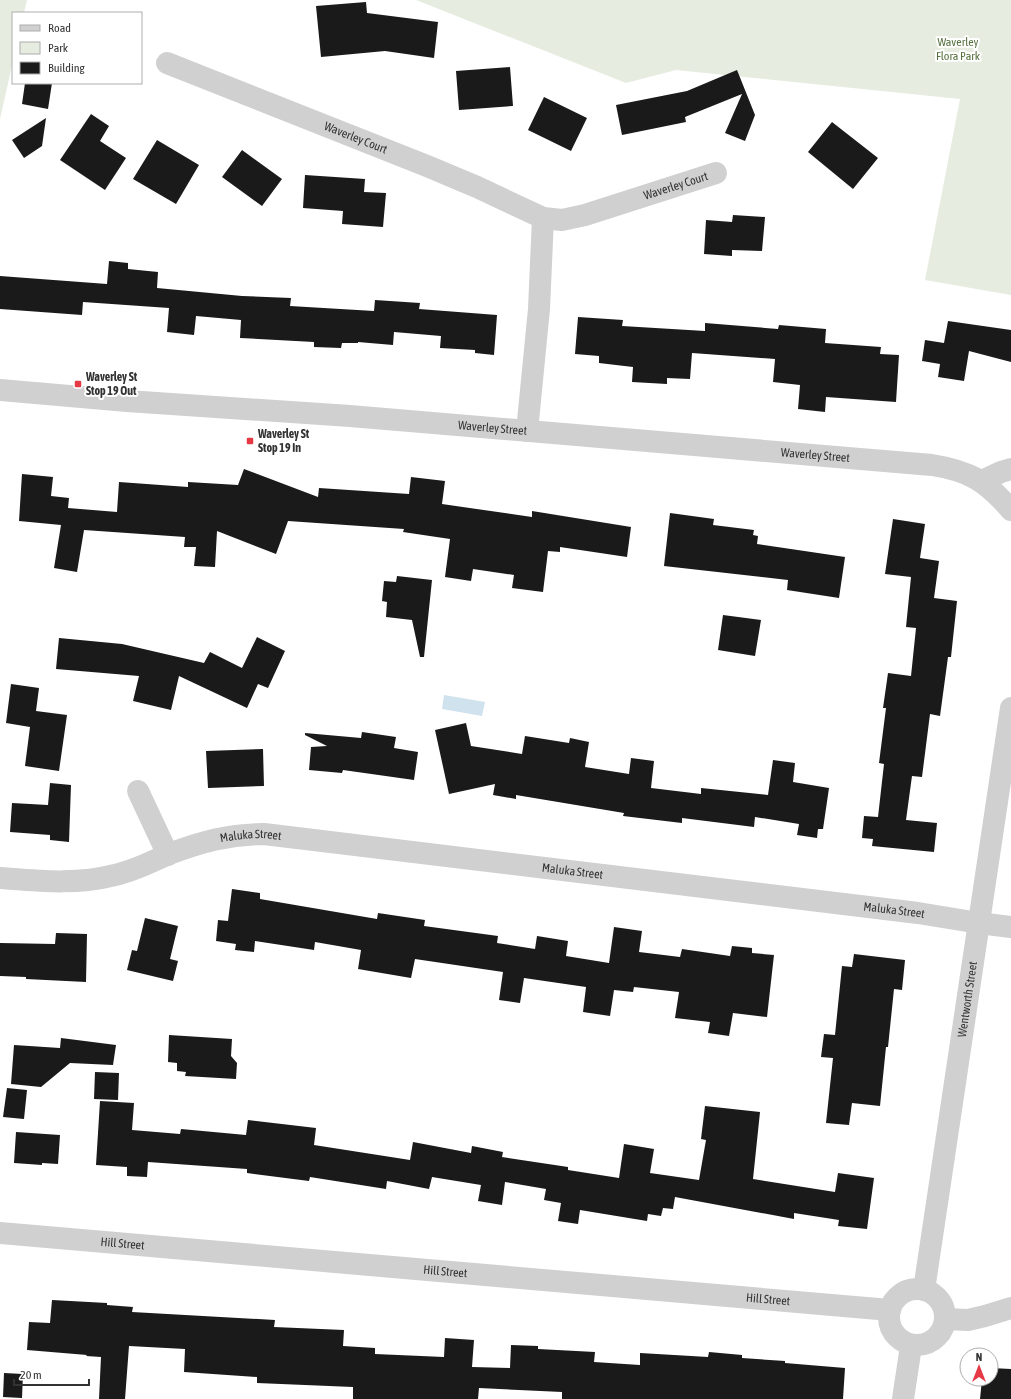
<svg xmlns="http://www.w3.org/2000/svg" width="1011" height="1399" viewBox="0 0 1011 1399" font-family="'Asap Condensed',sans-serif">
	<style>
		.green { fill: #e6ecdf }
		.water { fill: #cfe2ee }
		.building { fill: #1a1a1a }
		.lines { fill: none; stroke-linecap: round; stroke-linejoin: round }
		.minor { stroke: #d0d0d0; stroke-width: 22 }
		.poi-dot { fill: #e63946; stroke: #fff; stroke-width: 1.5 }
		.labels { text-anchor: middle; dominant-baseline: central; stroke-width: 4; stroke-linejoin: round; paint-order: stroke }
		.park-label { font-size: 12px; fill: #56703f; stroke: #fff }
		.street-label { font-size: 12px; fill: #333; stroke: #fff }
		.poi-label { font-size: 12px; font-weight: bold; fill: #333; stroke: #fff; text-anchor: start }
	</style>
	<rect width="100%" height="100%" fill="#fff"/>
	<path class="green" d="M0,0h27l-3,13h-11v48l-13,58z
		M416,0h595v295l-86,-15 35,-181 -284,-29 -50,13z"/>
	<path class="water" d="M444,695l41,7 -3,14 -40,-7z"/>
	<path class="building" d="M366,2l1,11 71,9 -4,36 -49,-7 -64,6 -5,-51z
		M510,67l3,39 -54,4 -3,-39z
		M737,70l18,45 -10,26 -20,-8 17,-39 -57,23 1,5 -64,13 -6,-30 71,-14z
		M25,83h27l-4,26 -26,-5z
		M544,97l43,21 -16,33 -43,-21z
		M91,114l18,12 -9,15 26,17 -21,32 -45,-30z
		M46,118l-4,28 -18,12 -12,-18z
		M832,122l46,36 -25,31 -45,-37z
		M157,140l42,25 -23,39 -43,-25z
		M242,150l40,29 -20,27 -40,-29z
		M305,175l60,4 -1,13 22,1 -3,34 -41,-3 1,-13 -40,-3z
		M733,215l32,2 -3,34 -30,-1v6l-28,-2 2,-34 26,2z
		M109,261l19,2v6l30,3 -1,16 85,8 49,2 -1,8 84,5 1,-11 45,3 -1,6 78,6 -3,40 -19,-2v-3l-35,-2 1,-12 -47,-4 -1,13 -35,-3v1h-16l-1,5 -27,-1v-5l-74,-4 1,-18 -45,-4 -2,19 -27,-3 2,-24 -86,-6 -1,13 -82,-6v-33l107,8z
		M578,317l45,3 -1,6 83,5v-8l73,6 1,-4 47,4 -1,14 56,4 -1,7 19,1 -3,47 -70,-5 -1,15 -27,-3 2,-24 -27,-3 2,-23 -83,-6 -2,26 -23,-1v6l-35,-2 1,-15 -34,-4v-7l-24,-2z
		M948,321l63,9v32l-42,-11 -5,30 -26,-4 2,-13 -18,-3 3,-21 19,3z
		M244,469l74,28 1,-9 90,6 2,-17 34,4 -3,23 90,13v-6l99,16 -4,30 -67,-10v5l-12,-1 -5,41 -31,-4 2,-13 -41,-6 -2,12 -26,-4 5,-38 -47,-7 1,-3 -116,-8 -12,33 -59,-23 -2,36 -21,-1 2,-19h-12l1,-10 -101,-7 -7,42 -23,-4 7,-43 -42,-4 3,-47 31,3 -2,19 18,2 -1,10 49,4 2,-30 69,5v-5l50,3z
		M670,513l44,6 -1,6 41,5 -1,5 5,1 -1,8 88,13 -6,41 -52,-8 1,-10 -124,-14z
		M893,519l32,5 -5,34 19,3 -5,37 23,3 -6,56h-3l-8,59 -10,-2 -8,63 -10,-1 -6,44 31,3 -3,29 -62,-6 1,-7 -11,-1 2,-22 14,1 6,-53 -5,-1 7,-55h-3l5,-35 23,3 5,-48 -10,-1 5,-50 -26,-3z
		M397,576l35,4 -8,77h-4l-8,-37 -26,-3 1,-15 -5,-1 2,-20 12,1z
		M723,615l38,5 -6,36 -37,-6z
		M257,637l28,14 -17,37 -10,-4 -11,24 -68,-32 -8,34 -38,-9 6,-25 -83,-7 3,-31 63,6 82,19 6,-11 32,16z
		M11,684l28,4 -3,23 31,4 -8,56 -34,-5 5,-39 -24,-4z
		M466,723l5,23 51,8 3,-18 44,7 1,-5 19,4 -4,25 44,7 2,-16 23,3 -3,27 50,6v-6l67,7 5,-35 22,3 -2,19 36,6 -6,41h-5l-1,9 -20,-3 2,-11 -44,-7 -1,10 -72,-9v5l-59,-7 1,-3 -108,-18v4l-23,-4 2,-11 -46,10 -14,-64z
		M362,732l34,5 -2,11 24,4 -4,28 -71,-10 -1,3 -33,-3 2,-23 16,-1 -22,-11v-2l56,5z
		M263,749l1,37 -56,2 -2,-37z
		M50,783l21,2 -2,57 -19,-2v-5l-40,-3 2,-29 36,2z
		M232,889l28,4v6l117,20 1,-6 47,7 -1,6 74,10 -1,7 38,6 2,-13 31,5 -2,15 43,7 5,-36 28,4 -3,21 41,5 2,-8 48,7 2,-10 20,2v5l22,2 -7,62 -34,-4 -4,23 -21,-3 2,-11 -35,-4 4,-26 -45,-5 -1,5 -19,-2 -4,26 -27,-4 3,-25 -62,-9 -4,25 -21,-3 4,-28 -88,-13 -4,19 -53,-9 3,-19 -46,-8 -1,8 -59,-9 -1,11 -19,-2 1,-6 -20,-3 2,-21 10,1z
		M145,918l33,8 -8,33 8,2 -5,20 -46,-11 5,-20 5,1z
		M56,933l31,1 -1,48 -60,-3v-2l-26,-1v-33l55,1z
		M854,954l51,6 -3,30 -8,-1 -6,58h-2l-6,59 -28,-3 -3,22 -23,-2 7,-65 -12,-1 3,-23 11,1 7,-69 10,1z
		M169,1035l63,4 -1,17 6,7 -1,16 -51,-3 1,-4 -9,-1v-8l-9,-1z
		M61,1038l55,7 -3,20 -43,-2 -29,24 -30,-3 3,-39 46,3z
		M95,1072l24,1 -1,27 -24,-1z
		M7,1088l20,2 -3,29 -21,-2z
		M100,1101l34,2 -2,27 48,4 1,-5 65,6 2,-15 68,8 -2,17 96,15 3,-18 58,11 1,-7 31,6 -1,5 66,10v3l51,8 5,-34 30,5 -4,24 49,7 7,-40 -5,-1 4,-33 55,6 -7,67 82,13 3,-19 36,5 -7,51 -29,-3 1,-6 -45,-7v6l-119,-22 -2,12 -10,-1 -2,8 -13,-2 -1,7 -67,-11 -2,14 -20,-3 3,-18 -17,-3 2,-11 -41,-7 -3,23 -24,-4 3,-16 -49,-8 -3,12 -42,-8 -1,8 -76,-12 -1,4 -62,-8v-4l-99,-7 -1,15 -20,-1v-9l-31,-2z
		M16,1132l44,3 -2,29 -16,-1v2l-28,-2z
		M52,1300l55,3v2l26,2 -1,5 143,8 -1,7 70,3 -1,16 32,2v6l69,3 1,-19 29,2 -2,27 38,1 1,-23 27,1v3l57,3 -1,10 46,3v-12l68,4 1,-5 33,3v3l43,3v2l60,5 -2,31h-281v-7l-83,-4 -1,11h-125v-12l-96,-4v-6l-73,-5 1,-23 -56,-3 -4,53h-26l2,-42 -15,-1 1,-1 -60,-5 2,-28 21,1z
		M991,1368l20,1v30h-31l2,-20h9z
		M4,1373l19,1 -1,24 -19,-1z"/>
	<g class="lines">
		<g class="minor">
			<path id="s1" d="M167,63l260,103 50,21 66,31 -4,91 -12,122"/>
			<path id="s2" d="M543,218l19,2 23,-5 131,-42"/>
			<path id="s3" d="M0,390l127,11 223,15 582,49c38,6 54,16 79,45"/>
			<path d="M982,481l19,-9 10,-3"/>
			<path d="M138,791l30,64"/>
			<path id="s4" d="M0,878c40,3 76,7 115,-3 19,-4 36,-13 54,-21 32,-12 60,-20 95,-20l654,79 61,10 32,4"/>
			<path id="s5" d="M0,1233l890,77"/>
			<circle cx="917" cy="1317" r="28"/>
			<path id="s6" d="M924,1290l87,-582"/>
			<path d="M945,1319l23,1 17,-4 26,-8"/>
			<path d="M903,1399l8,-53"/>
		</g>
	</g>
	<g class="poi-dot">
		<rect x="74" y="380" width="8" height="8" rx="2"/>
		<rect x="246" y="437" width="8" height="8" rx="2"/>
	</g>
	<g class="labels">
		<g class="park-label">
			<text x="958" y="42">Waverley<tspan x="958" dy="14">Flora Park</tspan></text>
		</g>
		<g class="street-label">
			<text stroke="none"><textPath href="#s1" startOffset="203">Waverley Court</textPath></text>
			<text stroke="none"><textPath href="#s2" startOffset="138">Waverley Court</textPath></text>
			<text stroke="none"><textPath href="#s3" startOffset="494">Waverley Street</textPath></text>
			<text stroke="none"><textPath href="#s3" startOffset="818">Waverley Street</textPath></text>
			<text stroke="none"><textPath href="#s4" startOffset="258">Maluka Street</textPath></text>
			<text stroke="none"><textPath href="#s4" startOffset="582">Maluka Street</textPath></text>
			<text stroke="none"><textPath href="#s4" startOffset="906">Maluka Street</textPath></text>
			<text stroke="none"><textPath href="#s6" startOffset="294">Wentworth Street</textPath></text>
			<text stroke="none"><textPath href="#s5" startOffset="123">Hill Street</textPath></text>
			<text stroke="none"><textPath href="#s5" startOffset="447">Hill Street</textPath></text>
			<text stroke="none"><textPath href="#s5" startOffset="771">Hill Street</textPath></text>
		</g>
		<g class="poi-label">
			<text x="86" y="377">Waverley St<tspan x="86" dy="14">Stop 19 Out</tspan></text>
			<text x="258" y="434">Waverley St<tspan x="258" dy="14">Stop 19 In</tspan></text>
		</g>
	</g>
	<rect x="12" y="12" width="130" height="72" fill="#ffffff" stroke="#adadad"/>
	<rect x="20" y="25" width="20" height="6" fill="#d0d0d0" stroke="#adadad"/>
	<text x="48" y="32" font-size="12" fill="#333333">Road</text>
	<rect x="20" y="42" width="20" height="12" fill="#e6ecdf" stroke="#adadad"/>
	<text x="48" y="52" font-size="12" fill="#333333">Park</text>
	<rect x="20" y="62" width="20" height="12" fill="#1a1a1a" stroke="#adadad"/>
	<text x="48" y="72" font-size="12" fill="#333333">Building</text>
	<g transform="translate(979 1367)"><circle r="19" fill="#ffffff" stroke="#adadad"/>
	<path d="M0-3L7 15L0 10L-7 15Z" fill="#e63946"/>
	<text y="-6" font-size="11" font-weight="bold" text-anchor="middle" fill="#333333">N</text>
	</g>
	<path d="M14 1379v6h75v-6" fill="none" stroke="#333333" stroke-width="2"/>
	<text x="20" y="1379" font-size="12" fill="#333333" stroke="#ffffff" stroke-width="3" paint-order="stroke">20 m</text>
</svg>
